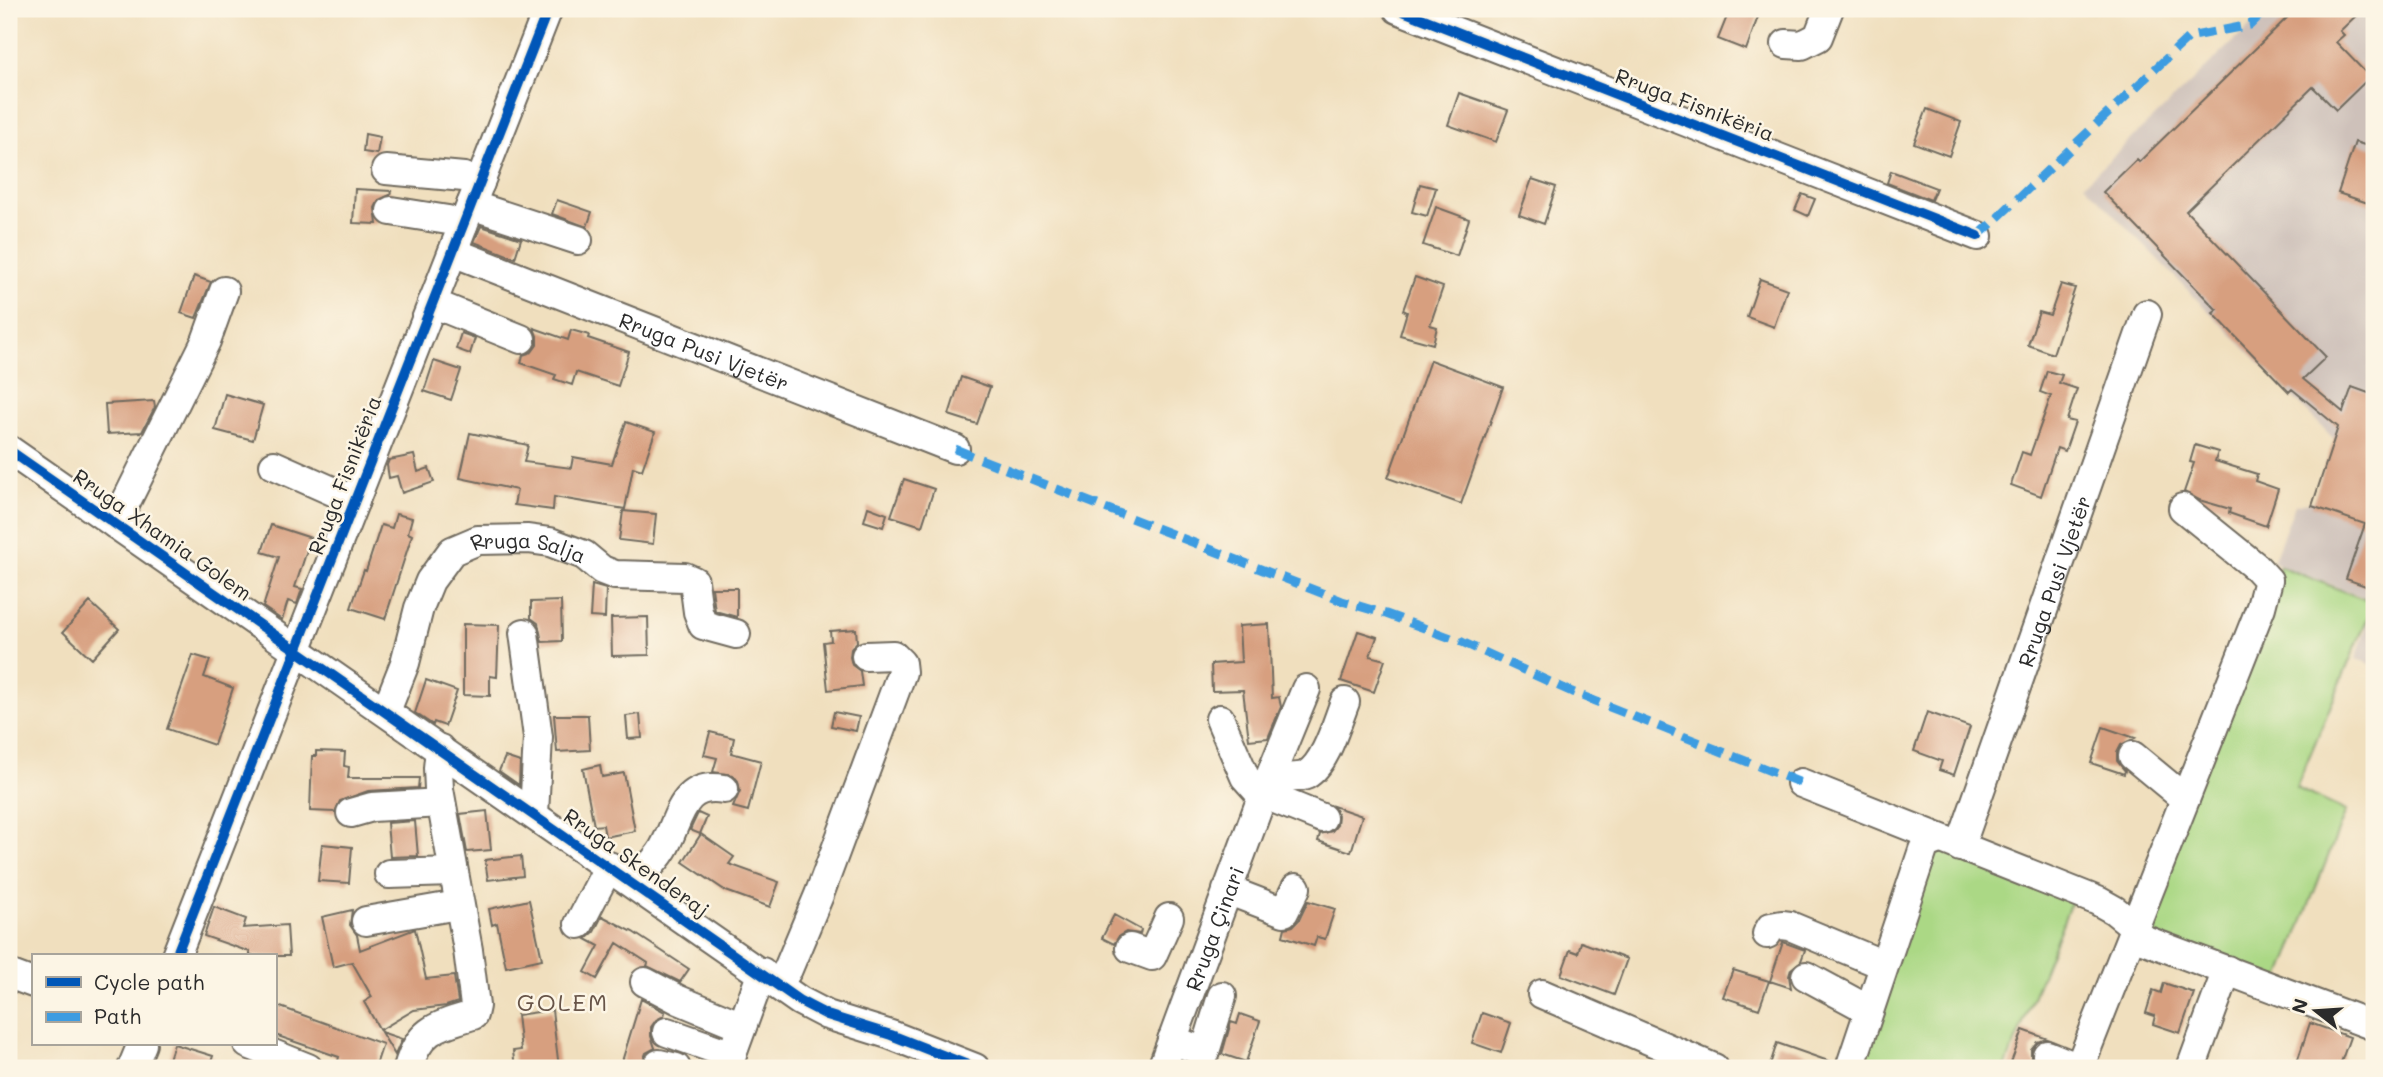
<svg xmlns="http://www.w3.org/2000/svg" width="2383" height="1077" viewBox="0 0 2383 1077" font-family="Mali,sans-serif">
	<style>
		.industrial { fill: #cec1ba }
		.green { fill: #abd885; stroke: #6b8258; stroke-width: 2 }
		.building { fill: #d79f7f }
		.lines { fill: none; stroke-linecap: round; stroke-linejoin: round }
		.minor-casing { stroke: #706a5e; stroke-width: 32 }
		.minor { stroke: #fff; stroke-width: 28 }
		.quiet { stroke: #3d9ce1; stroke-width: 9; stroke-dasharray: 18 9; stroke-linecap: butt }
		.cycleway-casing { stroke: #fcf5e5; stroke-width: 15 }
		.cycleway { stroke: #0057b8; stroke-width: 10 }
		.labels { text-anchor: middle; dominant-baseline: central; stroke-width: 5; stroke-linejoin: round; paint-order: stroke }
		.street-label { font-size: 21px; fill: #2b2b2b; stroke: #fcf5e5 }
		.quarter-label { font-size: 24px; letter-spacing: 2px; fill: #675448; stroke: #fcf5e5 }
	</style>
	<rect width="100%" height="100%" fill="#fcf5e5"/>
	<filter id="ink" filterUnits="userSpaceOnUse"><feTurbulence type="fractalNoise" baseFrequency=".0143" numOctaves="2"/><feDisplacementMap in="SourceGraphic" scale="14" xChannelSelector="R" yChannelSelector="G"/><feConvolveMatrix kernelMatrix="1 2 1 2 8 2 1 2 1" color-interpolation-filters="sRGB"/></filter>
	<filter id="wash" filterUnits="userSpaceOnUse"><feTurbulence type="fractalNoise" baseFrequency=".00686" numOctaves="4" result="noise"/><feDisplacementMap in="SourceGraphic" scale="28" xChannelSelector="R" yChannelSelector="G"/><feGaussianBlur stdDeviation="1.57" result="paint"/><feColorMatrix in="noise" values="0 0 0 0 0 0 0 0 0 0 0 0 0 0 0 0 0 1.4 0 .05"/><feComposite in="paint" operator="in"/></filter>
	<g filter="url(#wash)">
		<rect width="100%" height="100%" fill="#f0dfbe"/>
		<path class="industrial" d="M2268,9h106v592l-101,-39 22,-57 18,-4 21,-62 -250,-255z
			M2374,603v62l-18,-6z"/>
		<path class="green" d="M2280,566l94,37 -78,185 50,23 -67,170 -138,-52z
			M1935,847l138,50 -68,171h-151z"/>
		<g id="blocks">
			<path class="building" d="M1730,9h15l14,5 -13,36 -28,-11z
				M2296,9h67l-23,22 4,4 -8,7 34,35 -34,33 -23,-23 -127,124 140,146 -23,22 40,33 9,-25 22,8v194l-28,-10 19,-55 -53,-18 26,-79 -46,-38 -3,3 -76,-79 4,-3 -114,-118 34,-33 2,3z
				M1459,93l49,17 -12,32 -48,-17z
				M1927,109l34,13 -12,34 -35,-13z
				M365,134l15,3 -3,17 -14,-2z
				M2355,142l19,6v57l-36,-12z
				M1891,171l45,17 -5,12 -44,-17z
				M1532,179l24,8 -12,37 -25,-9z
				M1420,184l16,4 -9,28 -15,-4z
				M355,189l36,2 -1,4 -11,5 -4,8 2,16 -24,-1z
				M1802,194l13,5 -7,17 -13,-6z
				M557,200l35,12 -5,15 -35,-13z
				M1436,207l33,12 -12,37 -34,-11z
				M481,226l40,13 -6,19 -41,-16z
				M194,276l17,6 -15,36 -15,-5z
				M1415,277l28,10 -13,38 7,2 -4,17 -33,-9 7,-23 -4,-2z
				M1760,279l27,10 -13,38 -27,-10z
				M2061,284l14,4 -22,66 -25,-9 11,-33 11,3z
				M534,328l34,12 3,-10 18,5 -1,3 41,14 -11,34 -42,-14 -4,13 -18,-6 2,-4 -35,-12 2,-8 9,-3 5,-7v-9z
				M461,333l14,5 -5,16 -14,-5z
				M1430,360l73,27 -42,117 -73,-26z
				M434,361l27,9 -10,30 -27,-9z
				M2047,371l15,4 -3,8 18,6 -10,31 8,2 -10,29 -8,-3 -16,48 -30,-11 11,-33 8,3 21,-59 -11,-4z
				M961,377l29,10 -13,37 -28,-9z
				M225,394l38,11 -10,35 -38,-10z
				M154,401l1,6 -13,25 -35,2 -2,-30z
				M626,422l29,10 -13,38 -9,-3 -8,42 -71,-12 -1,13 -39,-5 3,-15 -57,-12 10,-45 58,12 -4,17 47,6 2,-11 39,7z
				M2195,445l23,7 -3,9 42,13 -2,7 23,8 -12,37 -37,-13 1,-4 -31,-9 -15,-8 10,-29 -4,-1z
				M414,455l4,17 11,-4 5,14 -32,11 -5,-17 -8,2 -2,-13 2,-5z
				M904,479l30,10 -12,37 -31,-10z
				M868,507l19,7 -4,13 -19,-6z
				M623,511l33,3 -3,30 -34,-4z
				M396,514l16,4 -4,15 4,2 -27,84 -34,-11 13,-38 2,1 15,-46 11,3z
				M271,525l40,13 -16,49 7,2 -5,15 -9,-3 -6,19 -19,-13 16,-50 -17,-5z
				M592,585l14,4 -1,29 -15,-1z
				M712,588h25v29l-22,-6z
				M561,601l1,40 -20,1 -4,-19 -7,-5v-16z
				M90,602l29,27 -27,30 -29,-27z
				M648,617l1,38 -37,1 -1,-38z
				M463,624l36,1 -2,52 -7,-1v20l-27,-1z
				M1269,624l3,74 7,-1 2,10 -13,31 -19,2 -6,-50 -31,1 -1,-27 30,-2 -2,-36z
				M856,629l1,13 -6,7 -1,8 2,8 8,6 2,15 -34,4 -5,-48 8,-1 -1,-10z
				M1358,631l19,6 -7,19 15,4 -11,32 -33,-11z
				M193,655l17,5 -6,17 29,11 -19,57 -47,-16z
				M426,680l31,11 -12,35 -11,-4 -1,3 -18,-12z
				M834,712l25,5 -3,14 -25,-5z
				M1927,712l43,15 -16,48 -15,-5 3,-9 -28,-10z
				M640,714l2,24 -14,1 -2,-23z
				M554,715h34l2,35 -33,2z
				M2103,727l32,11 -14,7 -4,8v8l8,10 -1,3 -33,-11z
				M710,732l24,6 -3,15 30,8 -13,50 -15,-4 7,-16 -2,-10 -5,-6 -20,-3 4,-14 -13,-3z
				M316,751l29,1 -1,14 5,1 -1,11h71l-1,10 -50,3 -28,10 -5,11 -25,-1 2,-55h4z
				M505,757l15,5 -1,23 -20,-14z
				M600,765l2,12 22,-4 11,58 -30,6 -2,-12 -9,1 -11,-57z
				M1333,806l29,10 -11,36 -33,-11 2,-7 12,-3 5,-6 1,-10z
				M487,811l4,39 -24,2 -7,-38z
				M698,813l9,4 -7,17 -10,-4z
				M415,821l3,35 -28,1 -3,-34z
				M701,834l33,23 -5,7 50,18 -9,25 -44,-16 -43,-29z
				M322,844l30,3 -3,36 -31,-2z
				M521,856l2,20 -35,4 -3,-20z
				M529,900l13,59 -36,8 -9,-44 -5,2 -3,-16z
				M1308,901l27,8 -10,30 -8,-2 -3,9 -31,-10 2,-8 8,-2 6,-6z
				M214,907l32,12 -3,9 44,-3 2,31h-39v-4l-46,-16z
				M352,910l-2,15 7,10 3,15 55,-21 11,50 28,-3 4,26 -12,4 -32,4 -34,20 -16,-28 8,-5 -20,-35 -19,5 -11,-50z
				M1114,915l27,15 -1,4 -14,-2 -7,4 -5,8 -12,-6z
				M602,916l31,16 56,37 -9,13 -33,-16 1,-3 -31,-20 -20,36 -12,-7 14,-26 -13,-7 8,-7z
				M1581,942l46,17 -13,36 -53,-20 9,-25 8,3z
				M1783,942l22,8 -4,11 -10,8 -2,7 2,12 -21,-7z
				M1733,970l36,11 -10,28 -36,-12z
				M2164,983l30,10 -14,40 -27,-9 2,-8 -9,-3 7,-23 8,3z
				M641,999l24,13 -1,4 -8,4 -5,7v9l4,12 -9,5 -3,8v7h-23z
				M275,1005l108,39 -8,24h-17l-20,-7 1,-4 -64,-22z
				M552,1010l7,58h-44l-2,-17 8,-1 -4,-35z
				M1482,1013l29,10 -10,30 -29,-10z
				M1240,1014l20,7 -14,41 -24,-8 9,-32 6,2z
				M2310,1023l40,14 -11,31h-34l-9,-3z
				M2023,1030l25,9 -11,3 -6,7v9l7,10h-29z
				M381,1032l21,7 -7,16z
				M1777,1043l57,20v5h-65z
				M174,1044l39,12 -4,12h-43z"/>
		</g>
	</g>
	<g filter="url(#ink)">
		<use href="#blocks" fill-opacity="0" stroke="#706a5e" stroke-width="2"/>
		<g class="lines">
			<defs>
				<g id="minor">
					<path d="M1398,9l580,227"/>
					<path d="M1786,44l16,1 16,-8 11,-28"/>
					<path d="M386,170l78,7 16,6"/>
					<path d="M471,205l107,35"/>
					<path d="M391,211l57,9 15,5"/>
					<path id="s1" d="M453,252l502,197"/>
					<path d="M432,303l89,36"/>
					<path d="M9,450l791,551 27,14 64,20 84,33"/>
					<path d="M274,465l81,36"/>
					<path d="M115,524l91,-183 18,-50"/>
					<path d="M524,633l14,104 -4,77"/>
					<path id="s2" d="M386,711l19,-48 14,-55 11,-27 22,-30 26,-11 50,-1 22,3 34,13 18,15 13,5 70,2 9,4 4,31 5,13 33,9"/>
					<path d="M1220,719l25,58 17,19 13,3 47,19"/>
					<path d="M2133,756l52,43"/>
					<path d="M1801,783l297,118 16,9 21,17"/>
					<path d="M1265,789c4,-3 9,-8 14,-10 8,-3 18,0 27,-4 20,-11 31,-53 39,-73"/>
					<path d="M351,813l21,-6 69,-4"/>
					<path id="s3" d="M1960,847l187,-533"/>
					<path d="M389,874l64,-2"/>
					<path d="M634,883c10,-11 22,-22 29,-34 17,-28 17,-68 61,-60"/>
					<path d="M1227,890l57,22 12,-24"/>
					<path d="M366,921l92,-16"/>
					<path d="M579,924l30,-58"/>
					<path d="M1767,934l4,-7 11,-2 8,1 94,39"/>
					<path d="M2132,935l242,91"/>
					<path d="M1130,948l22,8 17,-38"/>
					<path d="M176,956l372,-947"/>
					<path d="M9,974l24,9"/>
					<path d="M1806,976l63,34"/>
					<path d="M645,982l34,18 63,26"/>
					<path d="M779,984l9,-15 31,-74 83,-223 -1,-9 -8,-8 -27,1"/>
					<path d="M1542,994l172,74"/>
					<path d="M667,1032l65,23"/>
					<path d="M1172,1040l33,12 17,-56"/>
					<path d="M248,1044l60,24"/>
					<path d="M2047,1055l32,13"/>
					<path d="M659,1064l17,4"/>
					<path d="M132,1068l10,-24"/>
					<path d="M408,1068c11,-39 29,-42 65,-53l2,-9 -7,-56 -29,-161 -1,-21 2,-19"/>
					<path d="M727,1068l35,-96"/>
					<path id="s4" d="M1162,1068l103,-279 41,-100"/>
					<path d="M1850,1068l73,-218 3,-6 13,-5"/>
					<path d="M2079,1068l182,-461 7,-27 -12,-13 -73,-59"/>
					<path d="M2191,1068l36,-98"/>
				</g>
			</defs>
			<use href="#minor" class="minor-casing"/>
			<use href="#minor" class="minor"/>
			<path class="quiet" d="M1978,236l211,-199 61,-12 16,-16
				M955,449l387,152 44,13 76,28 110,50 229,91"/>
			<defs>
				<path id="cycleway" d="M1398,9l580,227
					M9,450l791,551 27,14 64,20 84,33
					M176,956l372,-947"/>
			</defs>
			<use href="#cycleway" class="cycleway-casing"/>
			<use href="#cycleway" class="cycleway"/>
		</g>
	</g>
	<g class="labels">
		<g class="street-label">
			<text transform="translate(1695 104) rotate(21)">Rruga Fisnikëria</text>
			<text stroke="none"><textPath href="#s1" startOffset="270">Rruga Pusi Vjetër</textPath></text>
			<text transform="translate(344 475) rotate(-69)">Rruga Fisnikëria</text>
			<text transform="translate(163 534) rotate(35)">Rruga Xhamia Golem</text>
			<text stroke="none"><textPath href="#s2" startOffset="254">Rruga Salja</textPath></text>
			<text stroke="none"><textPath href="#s3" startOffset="282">Rruga Pusi Vjetër</textPath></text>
			<text transform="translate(637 862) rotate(35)">Rruga Skenderaj</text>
			<text stroke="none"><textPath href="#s4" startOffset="149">Rruga Çinari</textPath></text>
		</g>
		<g class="quarter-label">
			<text x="563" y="1001">GOLEM</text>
		</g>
	</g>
	<rect width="2383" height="1077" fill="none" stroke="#fcf5e5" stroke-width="35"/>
	<rect x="32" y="954" width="245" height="91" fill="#fcf5e5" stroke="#a8a49b" stroke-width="2"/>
	<rect x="46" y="977" width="35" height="10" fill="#0057b8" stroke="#a8a49b" stroke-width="2"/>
	<text x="94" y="990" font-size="21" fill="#2b2b2b">Cycle path</text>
	<rect x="46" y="1012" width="35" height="10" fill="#3d9ce1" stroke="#a8a49b" stroke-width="2"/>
	<text x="94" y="1024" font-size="21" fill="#2b2b2b">Path</text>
	<g transform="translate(2316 1011) rotate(287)" stroke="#fcf5e5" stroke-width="5" paint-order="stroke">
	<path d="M0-5L12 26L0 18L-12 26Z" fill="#2b2b2b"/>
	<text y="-10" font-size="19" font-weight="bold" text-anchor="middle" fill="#2b2b2b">N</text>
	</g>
</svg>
